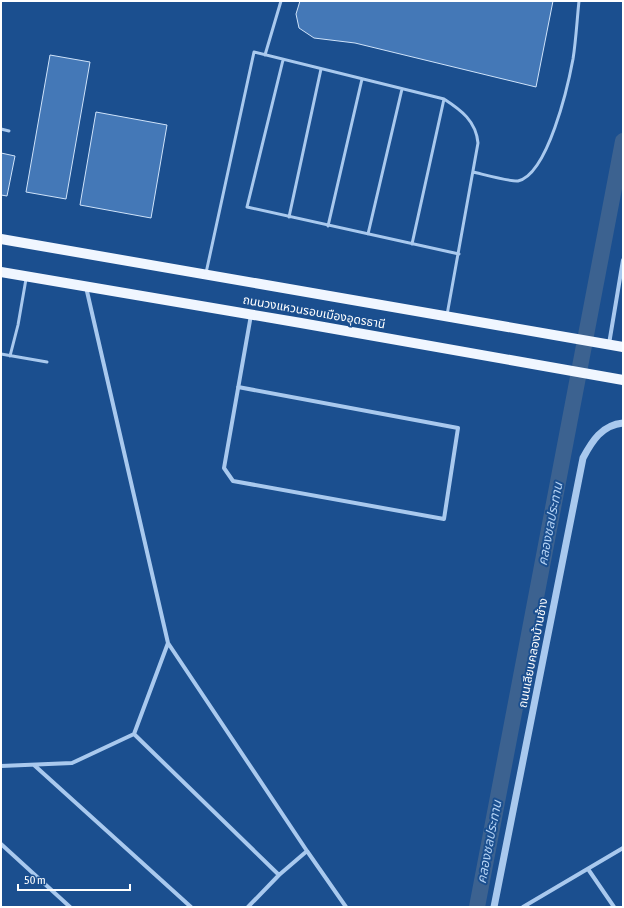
<svg xmlns="http://www.w3.org/2000/svg" width="624" height="908" viewBox="0 0 624 908" font-family="'Asap Condensed','Noto Sans Thai',sans-serif">
	<style>
		.lines { fill: none; stroke-linecap: round; stroke-linejoin: round }
		.canal { stroke: #3c6290; stroke-width: 16 }
		.building { fill: #4478b7; stroke: #cfe3fa }
		.service { stroke: #a9c9ee; stroke-width: 3 }
		.minor { stroke: #a9c9ee; stroke-width: 4 }
		.tertiary { stroke: #a9c9ee; stroke-width: 7 }
		.primary { stroke: #f0f6ff; stroke-width: 10 }
		.labels { text-anchor: middle; dominant-baseline: central; stroke-width: 4; stroke-linejoin: round; paint-order: stroke }
		.street-label { font-size: 12px; fill: #fff; stroke: #1b4f8f }
		.water-label { font-size: 13px; font-style: italic; fill: #b5d3f5; stroke: #1b4f8f }
	</style>
	<rect width="100%" height="100%" fill="#1b4f8f"/>
	<g class="lines">
		<path class="canal" d="M477,907l146,-766"/>
	</g>
	<path class="building" d="M300,1h253l-17,86 -181,-44 -41,-5 -15,-10 -3,-14z
		M50,55l40,7 -24,137 -40,-7z
		M96,112l71,13 -16,93 -71,-13z
		M1,153l14,3 -8,40 -6,-1z"/>
	<g class="lines">
		<path class="service" d="M265,55l16,-54
			M283,60l-36,147 212,47
			M1,129l8,2
			M473,172c9,2 38,10 45,9 30,-7 50,-95 55,-122 3,-19 4,-39 6,-58
			M289,217l32,-148
			M328,226l34,-147
			M368,234l34,-145
			M412,244l32,-145
			M206,273l48,-221 190,47c17,11 32,22 34,44l-31,172
			M1,354l46,8
			M10,356l8,-31 8,-46"/>
		<path class="minor" d="M86,287l82,356 139,208
			M609,344l14,-84
			M238,387l220,41 -14,91 -211,-38 -9,-13 27,-153
			M134,734l145,141
			M34,765l157,142
			M1,766l71,-3 62,-29 34,-91
			M1,844l69,63
			M588,869l26,38
			M248,907l31,-32 28,-24 39,56
			M523,907l100,-59"/>
		<path class="tertiary" d="M494,907l89,-449c9,-17 19,-33 40,-35"/>
		<path class="primary" d="M1,239l622,108
			M1,272l300,51 322,57"/>
	</g>
	<g class="labels">
		<g class="street-label">
			<text transform="translate(314 312) rotate(10)">ถนนวงแหวนรอบเมืองอุดรธานี</text>
			<text transform="translate(533 653) rotate(-79)">ถนนเลียบคลองบ้านช้าง</text>
		</g>
		<g class="water-label">
			<text transform="translate(550 524) rotate(-79)">คลองชลประทาน</text>
			<text transform="translate(489 842) rotate(-79)">คลองชลประทาน</text>
		</g>
	</g>
	<rect width="624" height="908" fill="none" stroke="#ffffff" stroke-width="4"/>
	<path d="M18 884v6h112v-6" fill="none" stroke="#ffffff" stroke-width="2"/>
	<text x="24" y="884" font-size="12" fill="#ffffff" stroke="#1b4f8f" stroke-width="3" paint-order="stroke">50 m</text>
</svg>
